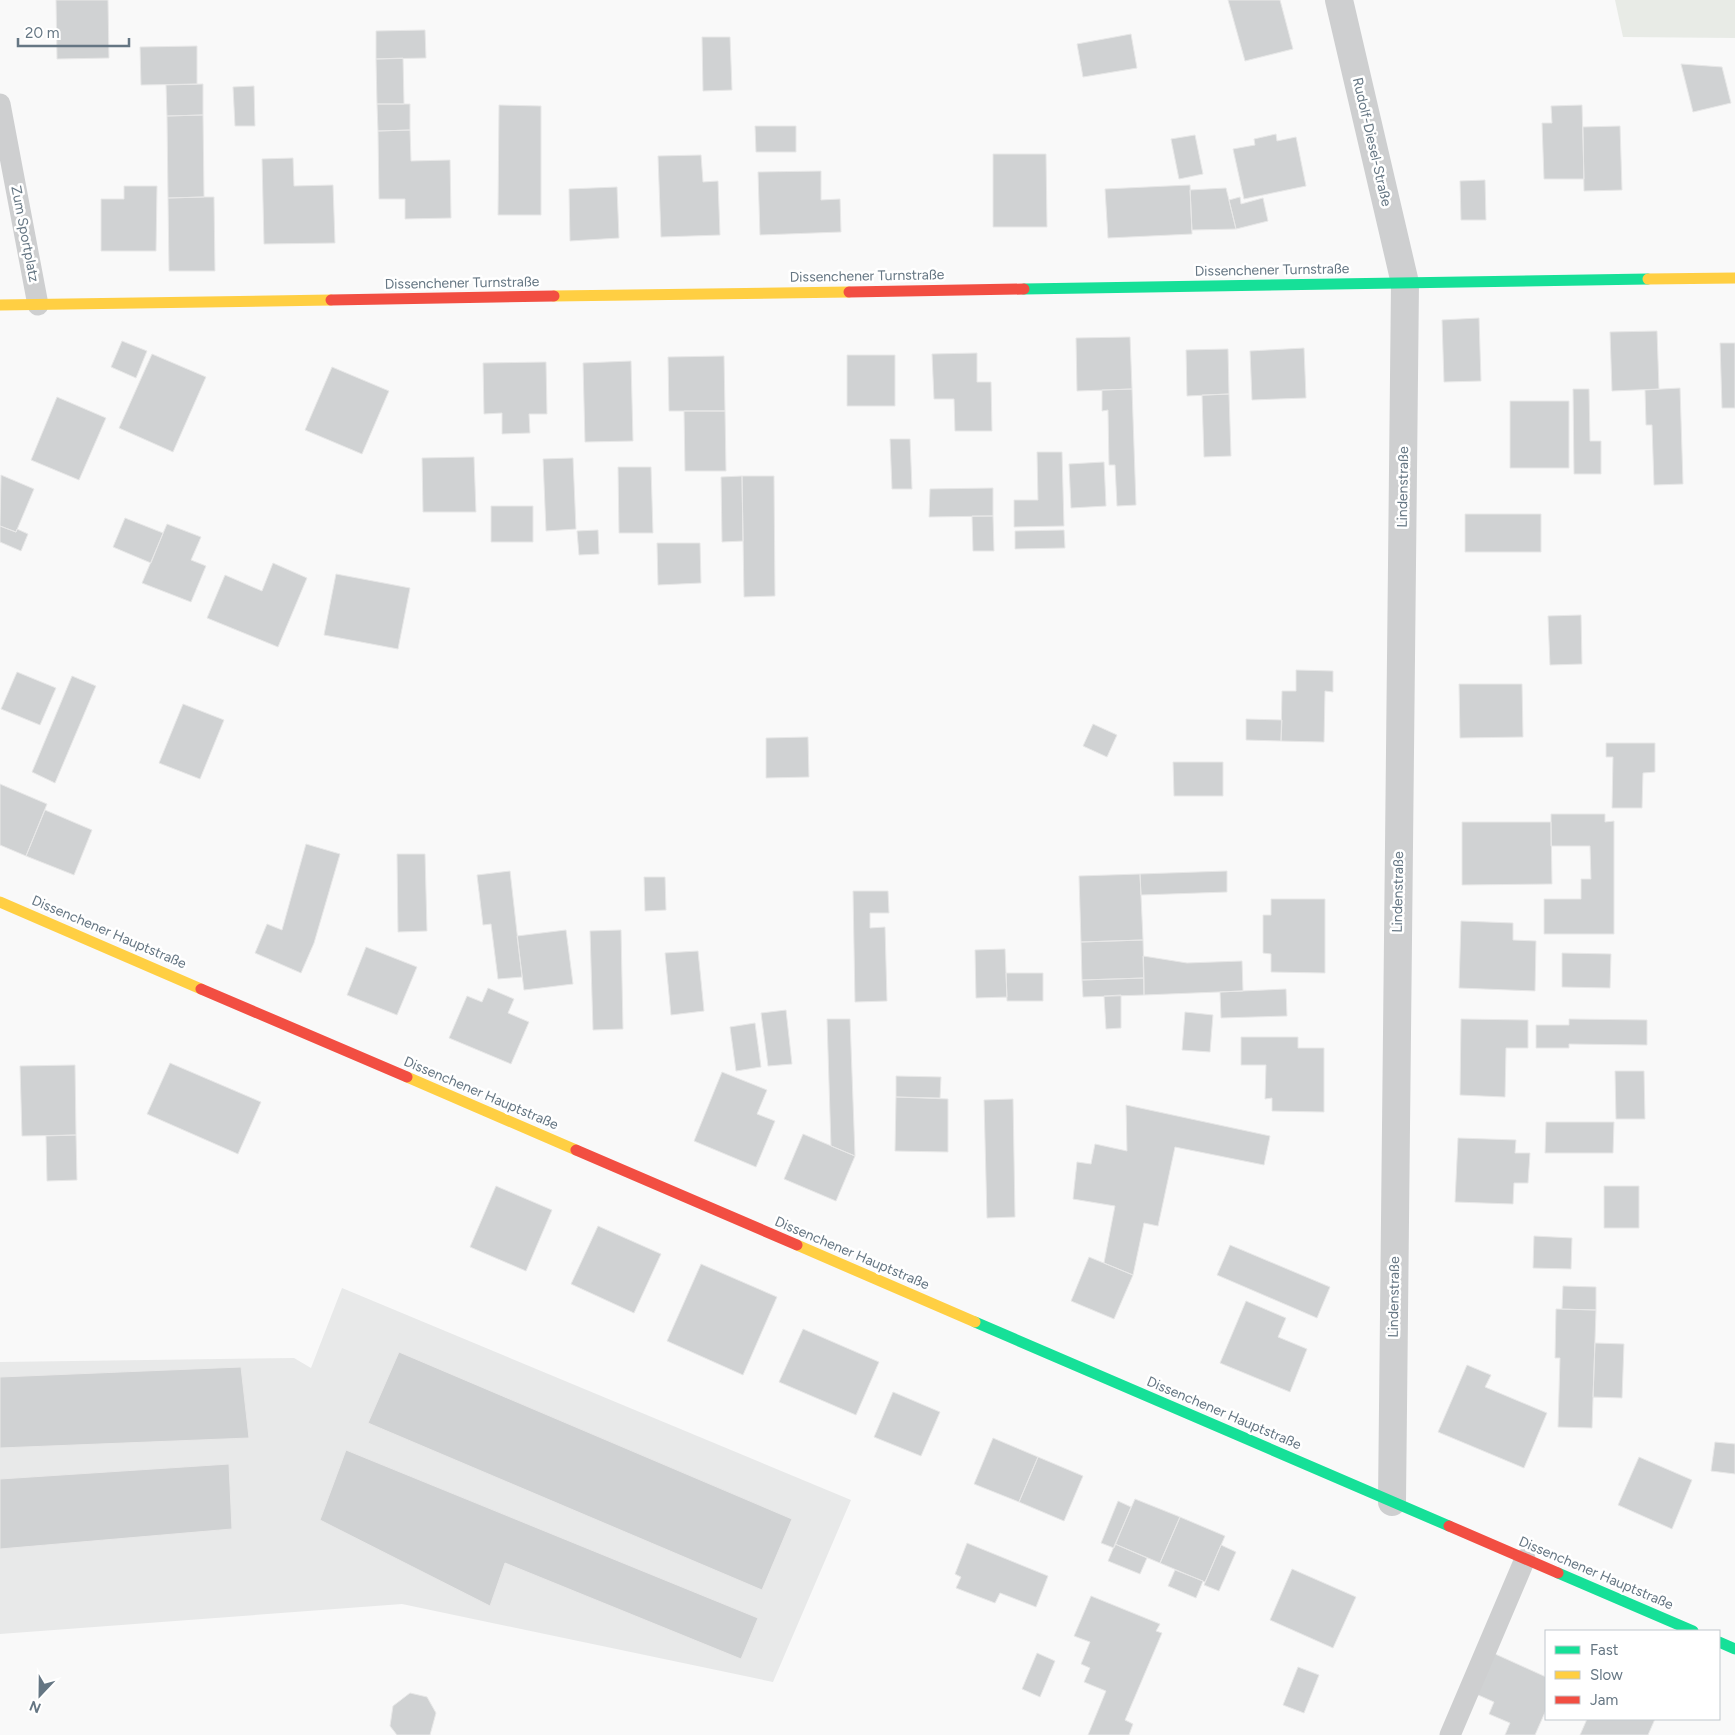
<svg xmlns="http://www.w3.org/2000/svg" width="1735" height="1735" viewBox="0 0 1735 1735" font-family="Figtree,sans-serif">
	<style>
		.built { fill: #e8e9e9 }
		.green { fill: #e8ebe6 }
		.building { fill: #d0d2d3; stroke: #e8e8e8 }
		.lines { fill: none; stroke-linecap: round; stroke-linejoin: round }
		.lane { stroke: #cecfd0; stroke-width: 21 }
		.street { stroke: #cecfd0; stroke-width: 28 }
		.fast { stroke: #16e098; stroke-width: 11 }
		.slow { stroke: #ffcf43; stroke-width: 11 }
		.jam { stroke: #f24e42; stroke-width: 11 }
		.labels { text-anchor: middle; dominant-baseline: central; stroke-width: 5; stroke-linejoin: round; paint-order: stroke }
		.street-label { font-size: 14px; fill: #657683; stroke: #fff }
	</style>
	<rect width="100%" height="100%" fill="#f9f9f9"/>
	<path class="built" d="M342,1288l509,212 -78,182 -371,-78 -402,30v-272l294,-4 17,10z"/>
	<path class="green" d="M1615,0h120v38l-112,-1z"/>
	<path class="building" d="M56,0h52l1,58 -52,1z
		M1228,0h52l13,49 -48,12z
		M425,30l1,28 -50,1v-28z
		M1131,34l6,34 -54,9 -6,-33z
		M702,37h28l2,53 -29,1z
		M197,46v38l-56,1 -1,-38z
		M403,58l1,46h-27l-1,-45z
		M1681,64l41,3 9,36 -38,9z
		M203,84v31l-36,1 -1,-31z
		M254,86l1,40h-20l-2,-39z
		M377,104h33v26l-32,1z
		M499,105l42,1v109h-43z
		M1582,105l2,74h-40l-2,-56h10l-1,-17z
		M203,115l1,82 -36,1 -1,-82z
		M755,126h41v26h-40z
		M1620,126l2,64 -38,1 -1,-64z
		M410,130l1,31 39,-1 1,58 -46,1v-20h-26l-1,-68z
		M1276,134l1,7 19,-4 10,49 -62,13 -11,-50 22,-4 -1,-6z
		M1195,135l8,39 -24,5 -8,-40z
		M993,154h53l1,73h-54z
		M701,155l2,27 15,-1 2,54 -59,2 -3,-81z
		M293,158l1,28 39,-1 2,58 -71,1 -2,-85z
		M821,171v29l19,-1 1,33 -81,3 -2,-63z
		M1485,180l1,40h-25l-1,-39z
		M1190,185l2,49 -84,4 -3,-49z
		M124,186h33l-1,65h-55v-52h23z
		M617,187l2,51 -49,3 -1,-52z
		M1226,188l10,41 -44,1 -2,-40z
		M204,197h10l1,74h-46l-1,-73z
		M1240,197l1,7 22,-6 5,23 -32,8 -7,-29z
		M1479,318l2,63 -37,1 -2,-62z
		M1657,331l2,58 -47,2 -2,-59z
		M1130,337l2,52 -55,2 -1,-53z
		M122,341l25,10 -11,27 -25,-11z
		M1720,343h15v65h-13z
		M1304,348l2,50 -54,2 -2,-49z
		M1228,349l1,45 -42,2 -1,-46z
		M977,353v29h14l1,49h-37l-1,-32h-20l-2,-45z
		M152,354l54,23 -33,75 -54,-24z
		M847,355h48v51h-48z
		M724,356l1,55h-56l-1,-54z
		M631,361l2,80 -48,1 -2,-79z
		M546,362l1,52h-18l1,19 -28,1v-21l-18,1 -1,-51z
		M332,367l57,24 -27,63 -57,-24z
		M1680,388l3,96 -29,1 -2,-60h-6l-1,-35z
		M1132,389l4,116 -19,1 -2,-41h-6l-1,-55 -6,1v-21z
		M1573,389h16l1,52h11v33h-27z
		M1229,394l2,62 -27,1 -2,-62z
		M57,397l49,21 -27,62 -48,-20z
		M1510,401h59v67h-59z
		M684,411h41l1,60h-41z
		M890,439h20l2,50h-20z
		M1037,452h25l2,74 -50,1v-27h24z
		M474,457l2,55h-53l-1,-54z
		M573,458l3,71 -30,2 -3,-72z
		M1104,462l2,44 -35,2 -2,-44z
		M618,467h33l2,66h-34z
		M1,475l33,14 -18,43 -16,-6z
		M742,476h32l1,120 -31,1z
		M742,476l1,65 -21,1 -1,-65z
		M993,488v28l-64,1 1,-28z
		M491,506h42v36h-42z
		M1465,514h76v38h-76z
		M972,516h21l1,35h-21z
		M125,518l38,15 -12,30 -38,-16z
		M167,524l34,13 -10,23 15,6 -15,36 -49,-19z
		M0,526l16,6 1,-3 11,5 -7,17 -21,-9z
		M598,530l1,24 -20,1 -2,-24z
		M1064,530l1,18 -50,1v-18z
		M657,543h43l1,40 -43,2z
		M273,563l34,15 -29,69 -71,-29 18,-43 37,16z
		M336,574l74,14 -12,61 -74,-14z
		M1581,615l1,49 -32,1 -2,-49z
		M1296,670l37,1v21l-8,-1 -1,51 -43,-1 1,-50h14z
		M17,672l39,16 -16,37 -39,-16z
		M72,676l24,10 -41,97 -23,-11z
		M1459,684h63l1,53 -63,1z
		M183,704l41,16 -24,59 -41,-16z
		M1246,719l36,1 -1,21 -35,-1z
		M1093,724l24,11 -10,22 -24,-11z
		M808,737l1,40 -43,1v-40z
		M1606,743h49v29l-12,1 -1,35h-30l1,-51h-7z
		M1173,762h50v34h-49z
		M0,784l47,20 -21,52 -26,-11z
		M45,810l47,20 -18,45 -48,-19z
		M1551,814h54v8l9,-1v113h-70v-35h37v-20h10l-1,-33h-39z
		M1462,822h89l1,62 -90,1z
		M306,844l34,10 -26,89 -13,30 -46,-20 12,-29 15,6z
		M397,854h28l2,77 -29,1z
		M510,871l12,106 -24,2 -7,-55 -8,1 -6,-50z
		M1227,871v21l-86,3 -1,-21z
		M1140,874l3,66 -62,2 -2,-66z
		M644,877h21l1,33 -21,1z
		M853,891h35l1,22h-19v15l15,-1 2,74 -32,1z
		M1271,899h54v74l-54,-1v-18l-8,-1v-38h8z
		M1461,921l52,2v17l23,1 -1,50 -76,-3z
		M566,930l7,54 -49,6 -7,-54z
		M621,930l2,99 -30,1 -3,-99z
		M1143,940l1,38 -62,2 -1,-38z
		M366,947l51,20 -20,48 -50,-20z
		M1005,949l2,48 -31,1 -1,-48z
		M698,951l6,60 -33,4 -6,-62z
		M1562,953l49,1 -1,34 -48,-1z
		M1143,956l44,7 55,-2 1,30 -99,4z
		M1006,973h37v28h-36z
		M1144,978v17l-61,2 -1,-17z
		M488,988l26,11 -6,14 21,9 -18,42 -62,-26 18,-42 15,6z
		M1286,989l1,27 -66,2 -1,-26z
		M1121,995v33l-15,1 -2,-33z
		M786,1010l6,54 -24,2 -7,-53z
		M1185,1012l28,3 -3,37 -28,-2z
		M827,1019h23l5,137 -24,-10z
		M1461,1019l67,1v28h-22l-1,49 -45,-2z
		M1569,1019l78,1v25l-78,-1v4h-33v-23h33z
		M755,1023l6,44 -25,4 -6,-44z
		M1241,1037h57v11h26v64l-52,-1v-13l-7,1 1,-34h-25z
		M170,1063l91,39 -23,52 -91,-40z
		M75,1065l1,70 -54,1 -2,-70z
		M1615,1071h29l1,48h-29z
		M722,1072l45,18 -10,24 18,7 -19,46 -62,-26z
		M896,1076l45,1 -1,21 -44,-1z
		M896,1097l52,2v53l-53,-1z
		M1013,1099l2,118 -28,1 -3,-118z
		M1126,1105l144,31 -6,29 -89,-18 -17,79 -14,-3 -11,52 -29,-12 11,-57 -42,-7 4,-37 14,2 4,-20 32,7z
		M1546,1122h68l-1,31h-68z
		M803,1134l52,22 -19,45 -52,-22z
		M76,1135l1,45 -30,1 -1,-45z
		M1458,1138l58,2 -1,13h15l-2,30h-14l-1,21 -58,-2z
		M496,1186l56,24 -26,61 -56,-24z
		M1604,1186h35v42h-35z
		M598,1226l63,28 -27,59 -63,-29z
		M1534,1236l38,2 -1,31 -38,-1z
		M1230,1245l100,42 -13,31 -100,-43z
		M1089,1257l44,18 -19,44 -43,-18z
		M701,1264l76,33 -34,78 -76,-34z
		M1563,1286l33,1v23l-34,-1z
		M1246,1301l40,17 -8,19 29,12 -17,43 -70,-29z
		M1556,1309l40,1 -4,118 -34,-1 2,-69h-5z
		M803,1329l76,33 -23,53 -77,-33z
		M1595,1343l29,1 -2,54 -29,-1z
		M399,1352l393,167 -30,71 -394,-167z
		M1467,1365l24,10 -6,12 62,26 -23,55 -86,-36z
		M241,1367l8,71 -249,10v-71z
		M893,1392l47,20 -19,44 -47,-19z
		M993,1438l45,19 -19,45 -45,-18z
		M1715,1442l20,2v30l-24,-3z
		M346,1450l412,168 -17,41 -236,-96 -15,43 -170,-86z
		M1038,1457l45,19 -19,45 -45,-19z
		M1639,1457l53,23 -20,49 -54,-24z
		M229,1464l3,65 -232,20v-70z
		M1135,1499l45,18 -20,46 -45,-19z
		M1118,1501l13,6 -17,41 -13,-5z
		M1180,1517l45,19 -20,46 -45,-19z
		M967,1543l81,33 -12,31 -36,-14 -5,10 -39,-15 5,-11 -6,-3z
		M1115,1544l32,14 -7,16 -32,-13z
		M1221,1545l15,7 -17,39 -15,-6z
		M1292,1569l64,28 -23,51 -63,-28z
		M1175,1570l28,11 -7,17 -28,-12z
		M1091,1596l69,28 -4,7 6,2 -37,87 8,4 -4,11h-41l18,-44 -22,-9 6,-14 -9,-4 9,-22 -16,-6z
		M1037,1653l18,8 -15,36 -18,-8z
		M1493,1653l53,24v33l-11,25h-30l5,-12 -21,-9 5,-12 -18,-8z
		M1298,1667l21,8 -15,38 -21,-8z
		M410,1693l17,4 9,16 -6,22h-33l-7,-9 3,-20z
		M1587,1719h68l-7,16h-68z"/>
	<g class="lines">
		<path class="lane" d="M0,104l38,201
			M1450,1735l75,-176"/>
		<path class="street" d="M1339,0l66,283 -13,1219"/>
		<path class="fast" d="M1024,289l624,-10
			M975,1322l474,204
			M1558,1573l135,58
			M1719,1642l16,7"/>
		<path class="slow" d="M1648,279l87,-1
			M554,296l295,-4
			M0,305l331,-5
			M0,902l201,87
			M407,1077l169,73
			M797,1245l178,77"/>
		<path class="jam" d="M849,292l175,-3
			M331,300l223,-4
			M201,989l206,88
			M576,1150l221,95
			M1449,1526l109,47"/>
	</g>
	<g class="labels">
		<g class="street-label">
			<text transform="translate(1372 142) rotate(77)">Rudolf-Diesel-Straße</text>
			<text transform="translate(25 234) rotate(79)">Zum Sportplatz</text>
			<text transform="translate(1272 270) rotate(-1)">Dissenchener Turnstraße</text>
			<text transform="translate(867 276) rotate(-1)">Dissenchener Turnstraße</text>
			<text transform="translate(462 283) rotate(-1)">Dissenchener Turnstraße</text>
			<text transform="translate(1403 487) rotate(-89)">Lindenstraße</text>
			<text transform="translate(1398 892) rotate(-89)">Lindenstraße</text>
			<text transform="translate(109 932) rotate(23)">Dissenchener Hauptstraße</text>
			<text transform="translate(481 1093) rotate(23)">Dissenchener Hauptstraße</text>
			<text transform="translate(852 1253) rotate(23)">Dissenchener Hauptstraße</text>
			<text transform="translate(1394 1297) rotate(-89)">Lindenstraße</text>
			<text transform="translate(1224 1413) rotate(23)">Dissenchener Hauptstraße</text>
			<text transform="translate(1596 1573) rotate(23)">Dissenchener Hauptstraße</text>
		</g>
	</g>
	<rect x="1545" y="1630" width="175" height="90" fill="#ffffff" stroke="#c1c8cd"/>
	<rect x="1555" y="1646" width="25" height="8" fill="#16e098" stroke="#c1c8cd"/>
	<text x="1590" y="1655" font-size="15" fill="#657683">Fast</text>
	<rect x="1555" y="1671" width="25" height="8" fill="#ffcf43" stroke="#c1c8cd"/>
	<text x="1590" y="1680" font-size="15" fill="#657683">Slow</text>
	<rect x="1555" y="1696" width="25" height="8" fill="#f24e42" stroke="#c1c8cd"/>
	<text x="1590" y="1705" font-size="15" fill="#657683">Jam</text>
	<g transform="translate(40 1695) rotate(202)" stroke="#ffffff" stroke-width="4" paint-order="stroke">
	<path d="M0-4L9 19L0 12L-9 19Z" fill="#657683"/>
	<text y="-8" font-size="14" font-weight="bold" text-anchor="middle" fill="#657683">N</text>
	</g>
	<path d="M18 38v8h111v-8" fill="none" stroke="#657683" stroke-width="2.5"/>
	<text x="25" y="38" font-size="15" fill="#657683" stroke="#ffffff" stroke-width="4" paint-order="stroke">20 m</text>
</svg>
